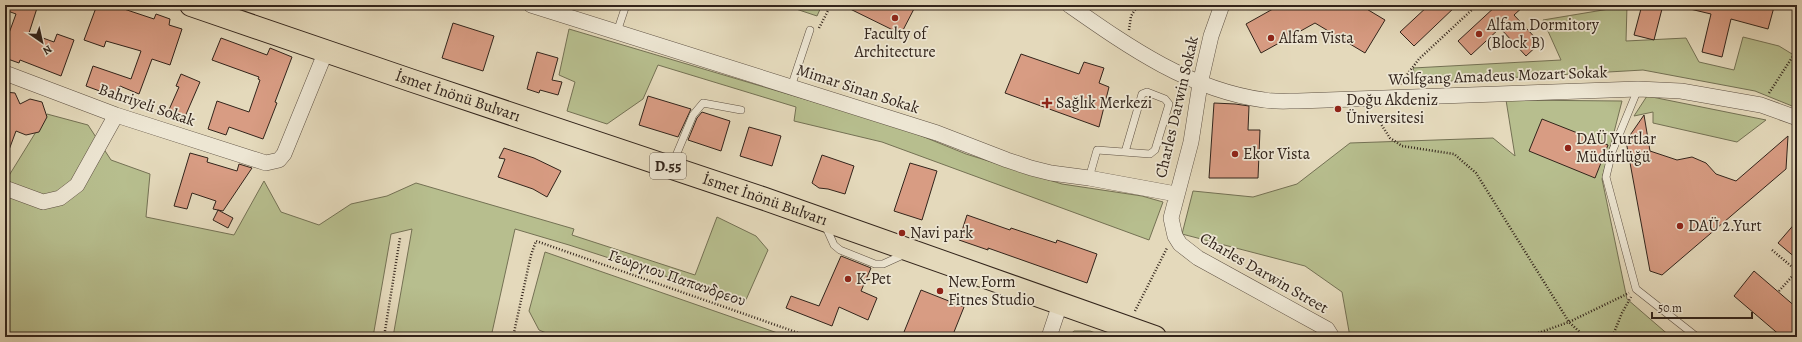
<svg xmlns="http://www.w3.org/2000/svg" width="1802" height="342" viewBox="0 0 1802 342" font-family="Alegreya,serif">
	<style>
		.green { fill: #b7be8e; stroke: #747154 }
		.building { fill: #d89c83; stroke: #32241b }
		.lines { fill: none; stroke-linecap: round; stroke-linejoin: round }
		.lane-casing { stroke: #5e5143; stroke-width: 8 }
		.street-casing { stroke: #5e5143; stroke-width: 16 }
		.primary-casing { stroke: #32241b; stroke-width: 24 }
		.path { stroke: #32241b; stroke-width: 2.5; stroke-dasharray: 1 2; stroke-linecap: butt }
		.lane { stroke: #ede6d3; stroke-width: 7 }
		.street { stroke: #ede6d3; stroke-width: 15 }
		.primary { stroke: #e4d9bb; stroke-width: 22 }
		.poi-dot { fill: #8f2418; stroke: #ede6d3; stroke-width: 1.5 }
		.labels { text-anchor: middle; dominant-baseline: central; stroke-width: 3.5; stroke-linejoin: round; paint-order: stroke }
		.shield { fill: #ede6d3; stroke: #6a5e52; stroke-width: 1 }
		.shield-label { font-size: 15px; font-weight: bold; fill: #32241b }
		.poi-label { font-size: 16px; fill: #32241b; stroke: #ede6d3; text-anchor: start }
		.street-label { font-size: 16px; fill: #32241b; stroke: #ede6d3 }
	</style>
	<rect width="100%" height="100%" fill="#e4d9bb"/>
	<filter id="stains"><feTurbulence type="fractalNoise" baseFrequency=".005" numOctaves="4"/><feColorMatrix values="0 0 0 0 .2 0 0 0 0 .09 0 0 0 0 .02 0 0 0 .5 -.17"/></filter>
	<radialGradient id="worn" r=".72"><stop offset=".6" stop-color="#630" stop-opacity="0"/><stop offset="1" stop-color="#630" stop-opacity=".3"/></radialGradient>
	<path class="green" d="M784,5h38l-5,11z
		M1627,6l-1,35 60,-3 13,24 35,8 9,-33 36,9 18,11v51l-42,-17 -112,-21 -226,13 -4,-15 148,-8 -18,-40z
		M569,29l333,99 64,26 96,30 80,12 21,6 -14,38 -267,-98 -88,-21 2,-14 -138,-42 -15,34 -36,25 -40,-13 8,-29 -16,-7z
		M1647,96l119,24 -29,22 -84,-19v-11l-19,4z
		M1506,100l116,1 -20,78 25,120 44,38h-321l-8,-45 -37,-26 -123,-32 11,-43 60,6 44,-13 53,-41 143,-5 22,18z
		M47,114l41,11 23,35 39,14 -4,43 88,18 30,-54 17,31 38,13 32,-21 36,-8 29,-13 158,46 -2,6 123,40 22,-58 39,19 12,14 -23,52 -176,-57 -54,-16 -24,108h-98l19,-108 -21,5 -18,103h-368v-155z
		M545,252l244,85h-233l-17,-7 -10,-19z
		M1074,331h16l16,6h-39z"/>
	<path class="building" d="M5,5h33l-9,28 25,9 3,-8 17,6 -13,36 -41,-16 -1,3 -14,-5v-14l11,-30 -11,-4z
		M97,5h15l42,14 2,-5 14,5 -1,6 13,4 -12,36 -18,-6 -13,35 -19,-8 -4,11 -30,-11 7,-20 38,13 10,-28 -35,-10 -2,6 -20,-7z
		M842,5h74l-15,29z
		M1280,5h80l25,15 -20,33 -50,-30 -54,30 -15,-29z
		M1429,5h28l-43,41 -14,-14z
		M1497,5h28l-11,10 26,28 -14,13 -26,-28 -29,27 -13,-14z
		M1642,5h21l-9,35 -20,-5z
		M1691,5h73l10,2 -6,22 -37,-10 -9,38 -20,-5 9,-38 -21,-5z
		M453,23l41,13 -11,35 -41,-13z
		M221,38l46,17 3,-7 22,9 -17,45 2,1 -14,36 -34,-12 -3,8 -18,-6 9,-28 32,11 11,-32 -2,-1 1,-2 -47,-17z
		M537,52l21,6 -6,22 10,2 -4,13 -18,-5 -1,3 -12,-4z
		M1021,54l58,20 5,-12 20,6 -5,15 10,4 -10,40 -94,-34z
		M181,74l19,8 -16,37 -16,-7 11,-25 -3,-1z
		M5,92l10,1 5,11 10,-5 12,3 5,15 -8,15 -13,3 -10,-4 -10,27z
		M648,96l43,13 -13,28 -39,-12z
		M1214,103l21,1 14,2 -1,24h12l-2,48h-49z
		M702,112l28,9 -9,30 -33,-11 9,-22z
		M1644,115l6,36 27,9 15,-3 14,6 10,11 20,7 52,-45 -2,33 -124,106 -12,-4 -24,-130z
		M1542,119l66,26 -13,33 -66,-27z
		M749,127l32,9 -9,30 -32,-10z
		M504,148l30,10 27,13 -14,26 -14,-8 -35,-12 7,-18 -6,-1z
		M190,153l18,5 -1,4 30,9 2,-7 13,4 -29,43 -10,-2 3,-8 -24,-8 -5,16 -13,-3z
		M822,155l32,11 -9,28 -17,-5 -9,-1 -7,-5z
		M910,163l27,8 -15,49 -28,-9z
		M218,210l15,8 -5,10 -15,-8z
		M967,215l43,15 1,-2 45,15 1,-3 40,14 -10,29 -99,-35v2l-29,-10z
		M1797,221v38l-19,-16z
		M841,256l30,12 -10,23 16,7 -9,22 -29,-13 -7,19 -46,-18 5,-12 28,10z
		M1754,271l43,37v29h-15l-48,-41z
		M921,290l43,17 -12,30 -11,-4 -1,4h-24l-12,-5z"/>
	<g class="lines">
		<defs>
			<path id="lane" d="M617,32l9,-27
				M791,87l19,-57
				M1638,89l-26,63 -6,25 30,112 61,48
				M672,165l21,-50 10,-12 38,7
				M1089,178l8,-28 53,4 5,-4 14,-46 -4,-5 -18,-7 -5,2 -17,58
				M825,225l9,20 6,5 35,14h8l22,-10"/>
			<path id="street" d="M531,5l406,128 70,27 24,8 20,5 38,5 87,16
				M1069,5c60,42 121,85 195,95 11,2 23,1 34,1l340,-12 43,2 80,14 36,13
				M1222,5l-11,31 -11,48 -9,58 -20,76 4,18 5,8 18,14 129,71 5,8
				M5,73l111,42 150,48 13,-3 5,-6 42,-103
				M5,188l38,14 17,-4 17,-13 39,-70
				M1049,337l11,-33"/>
			<g id="primary">
				<path id="s1" d="M191,5l219,75 352,118 393,139"/>
			</g>
		</defs>
		<use href="#lane" class="lane-casing"/>
		<use href="#street" class="street-casing"/>
		<use href="#primary" class="primary-casing"/>
		<path class="path" d="M819,28l12,-23
			M1129,30l2,-14 7,-11
			M1400,84l19,-25 58,-54
			M1769,93l28,-43
			M1375,115l15,23 12,8 52,8 22,19 93,149 16,15
			M1772,250l25,21
			M1779,291l18,-20
			M1135,311l32,-63
			M384,337l16,-99
			M513,337l18,-82 5,-14 274,96
			M1527,337l42,-15 60,-29
			M1610,337l3,-2 9,-22 9,-16"/>
		<use href="#lane" class="lane"/>
		<use href="#street" class="street"/>
		<use href="#primary" class="primary"/>
	</g>
	<g class="poi-dot">
		<circle cx="895" cy="18" r="4"/>
		<circle cx="1479" cy="34" r="4"/>
		<circle cx="1271" cy="38" r="4"/>
		<path d="M1045 97h4v4h4v4h-4v4h-4v-4h-4v-4h4z"/>
		<circle cx="1338" cy="109" r="4"/>
		<circle cx="1568" cy="148" r="4"/>
		<circle cx="1235" cy="154" r="4"/>
		<circle cx="1680" cy="226" r="4"/>
		<circle cx="902" cy="233" r="4"/>
		<circle cx="848" cy="279" r="4"/>
		<circle cx="940" cy="291" r="4"/>
	</g>
	<g class="labels">
		<rect class="shield" x="650" y="153" width="36" height="26" rx="3"/>
		<g class="shield-label">
			<text x="668" y="166">D.55</text>
		</g>
		<g class="poi-label">
			<text x="1487" y="25">Alfam Dormitory<tspan x="1487" dy="18">(Block B)</tspan></text>
			<text x="895" y="34" text-anchor="middle">Faculty of<tspan x="895" dy="18">Architecture</tspan></text>
			<text x="1279" y="38">Alfam Vista</text>
			<text x="1346" y="100">Doğu Akdeniz<tspan x="1346" dy="18">Üniversitesi</tspan></text>
			<text x="1056" y="103">Sağlık Merkezi</text>
			<text x="1576" y="139">DAÜ Yurtlar<tspan x="1576" dy="18">Müdürlüğü</tspan></text>
			<text x="1243" y="154">Ekor Vista</text>
			<text x="1688" y="226">DAÜ 2.Yurt</text>
			<text x="910" y="233">Navi park</text>
			<text x="856" y="279">K-Pet</text>
			<text x="948" y="282">New Form<tspan x="948" dy="18">Fitnes Studio</tspan></text>
		</g>
		<g class="street-label">
			<text transform="translate(1498 76) rotate(-2)">Wolfgang Amadeus Mozart Sokak</text>
			<text transform="translate(858 89) rotate(18)">Mimar Sinan Sokak</text>
			<text stroke="none"><textPath href="#s1" startOffset="282">İsmet İnönü Bulvarı</textPath></text>
			<text transform="translate(147 105) rotate(19)">Bahriyeli Sokak</text>
			<text transform="translate(1177 107) rotate(-77)">Charles Darwin Sokak</text>
			<text stroke="none"><textPath href="#s1" startOffset="606">İsmet İnönü Bulvarı</textPath></text>
			<text transform="translate(1264 273) rotate(30)">Charles Darwin Street</text>
			<text transform="translate(677 278) rotate(19)">Γεωργιου Παπανδρεου</text>
		</g>
	</g>
	<rect width="1802" height="342" fill="none" stroke="#e4d9bb" stroke-width="20"/>
	<rect x="6" y="6" width="1790" height="330" fill="none" stroke="#32241b" stroke-width="2"/>
	<rect x="10" y="10" width="1782" height="322" fill="none" stroke="#32241b"/>
	<g transform="translate(42 42) rotate(146)" stroke="#ede6d3" stroke-width="3" paint-order="stroke">
	<path d="M0-3L7 15L0 10L-7 15Z" fill="#32241b"/>
	<text y="-6" font-size="11" font-weight="bold" text-anchor="middle" fill="#32241b">N</text>
	</g>
	<path d="M1652 312v6h100v-6" fill="none" stroke="#32241b" stroke-width="2"/>
	<text x="1658" y="312" font-size="12" fill="#32241b" stroke="#ede6d3" stroke-width="3" paint-order="stroke">50 m</text>
	<rect width="100%" height="100%" filter="url(#stains)"/>
	<rect width="100%" height="100%" fill="url(#worn)"/>
</svg>
